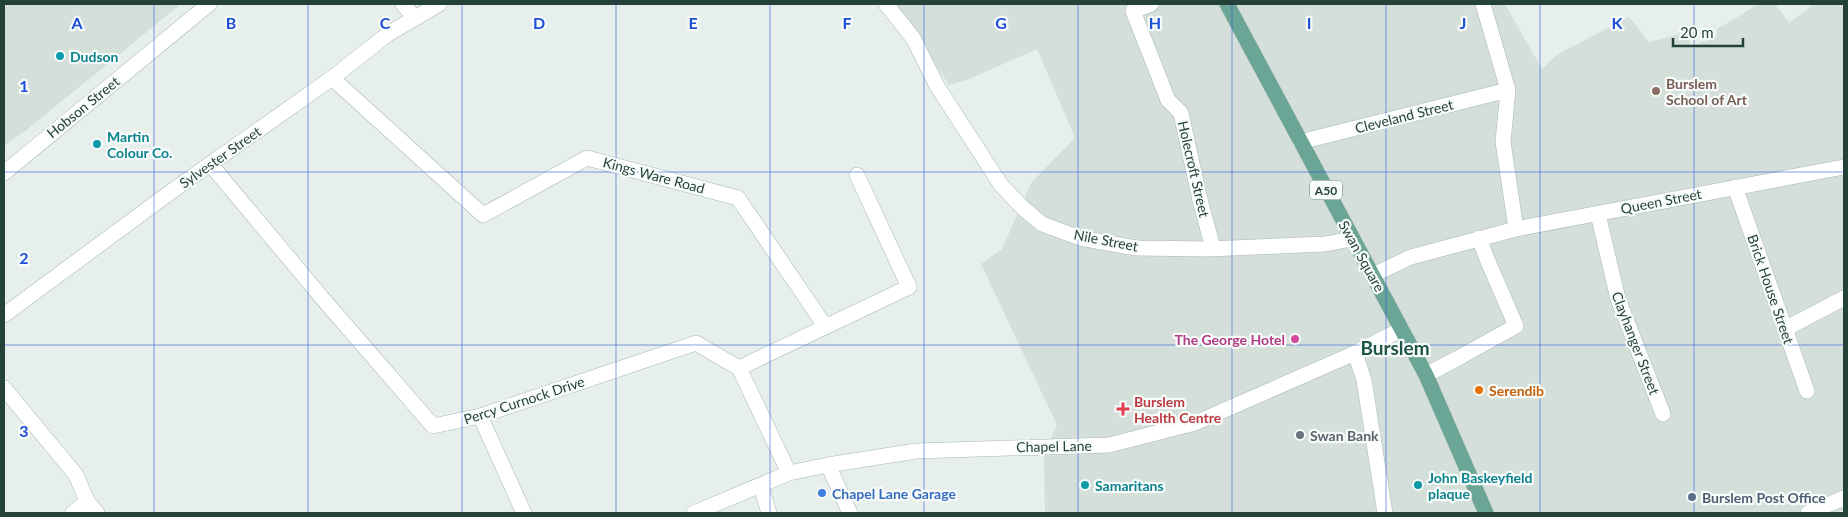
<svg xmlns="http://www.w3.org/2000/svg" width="1848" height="517" viewBox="0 0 1848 517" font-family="Lato,sans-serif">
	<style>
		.built { fill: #d4dfda }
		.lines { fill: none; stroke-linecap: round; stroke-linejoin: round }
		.pedestrian-casing { stroke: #a8b8b2; stroke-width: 16 }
		.minor-casing { stroke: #a8b8b2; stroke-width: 16 }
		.tertiary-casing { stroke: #a8b8b2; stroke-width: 16 }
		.secondary-casing { stroke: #a4bbb3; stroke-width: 16 }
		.primary-casing { stroke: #c2cac8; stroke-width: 16 }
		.pedestrian { stroke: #fff; stroke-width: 15 }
		.minor { stroke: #fff; stroke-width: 15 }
		.tertiary { stroke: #fff; stroke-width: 15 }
		.secondary { stroke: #fff; stroke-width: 15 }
		.primary { stroke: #6aa596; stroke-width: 15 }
		.grid { fill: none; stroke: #1d4ed8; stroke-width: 1; stroke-opacity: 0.55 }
		.culture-dot { fill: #0f9aa8; stroke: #f7fbf9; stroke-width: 2 }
		.education-dot { fill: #8d6e63; stroke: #f7fbf9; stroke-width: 2 }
		.hotel-dot { fill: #d1479c; stroke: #f7fbf9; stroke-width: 2 }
		.food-dot { fill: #e8710a; stroke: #f7fbf9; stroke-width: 2 }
		.health-dot { fill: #e0444e; stroke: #f7fbf9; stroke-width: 2 }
		.worship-dot { fill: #6b7280; stroke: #f7fbf9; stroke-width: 2 }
		.shop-dot { fill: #3f7fe0; stroke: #f7fbf9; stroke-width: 2 }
		.service-dot { fill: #5c6f8a; stroke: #f7fbf9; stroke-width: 2 }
		.labels { text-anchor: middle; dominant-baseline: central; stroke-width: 4.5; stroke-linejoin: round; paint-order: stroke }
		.shield { fill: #f7fbf9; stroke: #637a73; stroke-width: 1 }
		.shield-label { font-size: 12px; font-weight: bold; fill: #24423a }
		.culture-label { font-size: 14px; font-weight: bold; fill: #0d838f; stroke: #f7fbf9; text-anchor: start }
		.education-label { font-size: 14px; font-weight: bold; fill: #785e54; stroke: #f7fbf9; text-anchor: start }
		.street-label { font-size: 14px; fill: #24423a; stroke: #f7fbf9 }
		.hotel-label { font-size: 14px; font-weight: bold; fill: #b23c85; stroke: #f7fbf9; text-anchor: end }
		.food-label { font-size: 14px; font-weight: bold; fill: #c56008; stroke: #f7fbf9; text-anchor: start }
		.health-label { font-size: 14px; font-weight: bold; fill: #be3a42; stroke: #f7fbf9; text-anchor: start }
		.worship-label { font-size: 14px; font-weight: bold; fill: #5b616d; stroke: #f7fbf9; text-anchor: start }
		.shop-label { font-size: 14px; font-weight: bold; fill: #366cbe; stroke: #f7fbf9; text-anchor: start }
		.service-label { font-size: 14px; font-weight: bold; fill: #4e5e75; stroke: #f7fbf9; text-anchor: start }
		.district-label { font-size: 19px; font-weight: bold; fill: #1f5548; stroke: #f7fbf9 }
		.grid-label { font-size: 16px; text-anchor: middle; font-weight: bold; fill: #1d4ed8; stroke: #f7fbf9; stroke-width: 4.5; stroke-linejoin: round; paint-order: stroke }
	</style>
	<rect width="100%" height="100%" fill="#e6efeb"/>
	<path class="built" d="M4,4h177l-157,128 -20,14z
		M895,4h610l37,65 16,-15 71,-37 20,25 39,-10 3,14 26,-9v-8l22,-13 19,-12h17l14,19 25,-19h30v506l-8,3h-791l-1,-61 13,-27 -76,-161 21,-15 29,-66 44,-45 -38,-89 -70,31 -18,5z"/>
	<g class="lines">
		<defs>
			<path id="pedestrian" d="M1200,200l13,48
				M1426,375l34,-18"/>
			<path id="minor" d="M403,4l12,14
				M1151,4l-18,7 35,89 13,13 19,87
				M1483,4l25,86 -5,52 13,87
				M332,78l151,137 104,-57 151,40 87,128
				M1300,142l208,-52
				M211,165l112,134 110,127 47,-10 216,-73 43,25 50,105
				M4,173l205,-169
				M1735,187l72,204
				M1598,214l20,85 45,115
				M1373,275l38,-18 105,-28 328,-62
				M4,315l168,-124 160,-113 56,-44 51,-30
				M1785,329l59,-31
				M1355,353l9,27 21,133
				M1460,357l56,-31 -29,-67 -8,-21
				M739,368l170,-81 -52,-112
				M4,388l72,87 11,26 -14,12
				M480,416l44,97
				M828,465l22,48
				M761,486l8,27
				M87,501l10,12
				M694,513l95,-40 39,-8 88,-14 193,-6 86,-22 160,-70 47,-24"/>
			<path id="tertiary" d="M886,4l27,34 24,48 64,99 22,23 19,16 38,14 56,10 73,1 116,-5 27,-5"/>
			<path id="secondary" d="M1808,513l36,-15"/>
			<path id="primary" d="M1227,4l199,371 60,138"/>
		</defs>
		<use href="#pedestrian" class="pedestrian-casing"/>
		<use href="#minor" class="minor-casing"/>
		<use href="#tertiary" class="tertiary-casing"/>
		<use href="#secondary" class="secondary-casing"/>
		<use href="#primary" class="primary-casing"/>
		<use href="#pedestrian" class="pedestrian"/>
		<use href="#minor" class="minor"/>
		<use href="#tertiary" class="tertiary"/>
		<use href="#secondary" class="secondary"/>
		<use href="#primary" class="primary"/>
	</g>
	<path class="grid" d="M154,4v509M308,4v509M462,4v509M616,4v509M770,4v509M924,4v509M1078,4v509M1232,4v509M1386,4v509M1540,4v509M1694,4v509M4,172h1840M4,345h1840"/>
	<g class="culture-dot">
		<circle cx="60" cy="56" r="5"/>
		<circle cx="97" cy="144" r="5"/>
		<circle cx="1085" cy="485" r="5"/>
		<circle cx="1418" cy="485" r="5"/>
	</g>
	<circle class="education-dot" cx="1656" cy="91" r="5"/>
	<circle class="hotel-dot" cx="1295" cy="339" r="5"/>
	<circle class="food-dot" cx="1479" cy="390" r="5"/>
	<path class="health-dot" d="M1120.5 401.5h5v5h5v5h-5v5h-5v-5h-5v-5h5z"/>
	<circle class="worship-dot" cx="1300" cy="435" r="5"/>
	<circle class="shop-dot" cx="822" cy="493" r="5"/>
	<circle class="service-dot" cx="1692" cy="497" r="5"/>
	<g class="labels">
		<rect class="shield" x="1310" y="180.5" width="32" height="19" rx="4"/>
		<g class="shield-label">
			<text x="1326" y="190">A50</text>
		</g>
		<g class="culture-label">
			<text x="70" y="56">Dudson</text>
			<text x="107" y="136">Martin<tspan x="107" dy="16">Colour Co.</tspan></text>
			<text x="1428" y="477">John Baskeyfield<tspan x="1428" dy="16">plaque</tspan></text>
			<text x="1095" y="485">Samaritans</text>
		</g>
		<g class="education-label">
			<text x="1666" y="83">Burslem<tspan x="1666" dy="16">School of Art</tspan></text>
		</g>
		<g class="street-label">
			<text transform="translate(83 107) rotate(-39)">Hobson Street</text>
			<text transform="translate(1404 116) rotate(-14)">Cleveland Street</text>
			<text transform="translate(220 157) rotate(-35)">Sylvester Street</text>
			<text transform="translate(1194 169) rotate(77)">Holecroft Street</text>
			<text transform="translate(654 175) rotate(15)">Kings Ware Road</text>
			<text transform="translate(1661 201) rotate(-11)">Queen Street</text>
			<text transform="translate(1106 240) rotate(11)">Nile Street</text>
			<text transform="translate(1362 256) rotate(61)">Swan Square</text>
			<text transform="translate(1771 289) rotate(71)">Brick House Street</text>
			<text transform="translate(1636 343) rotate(69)">Clayhanger Street</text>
			<text transform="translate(524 400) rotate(-18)">Percy Curnock Drive</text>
			<text transform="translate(1054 446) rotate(-1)">Chapel Lane</text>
		</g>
		<g class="hotel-label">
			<text x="1285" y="339">The George Hotel</text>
		</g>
		<g class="food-label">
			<text x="1489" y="390">Serendib</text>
		</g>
		<g class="health-label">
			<text x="1134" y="401">Burslem<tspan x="1134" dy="16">Health Centre</tspan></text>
		</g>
		<g class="worship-label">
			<text x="1310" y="435">Swan Bank</text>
		</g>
		<g class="shop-label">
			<text x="832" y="493">Chapel Lane Garage</text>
		</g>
		<g class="service-label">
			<text x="1702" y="497">Burslem Post Office</text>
		</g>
		<g class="district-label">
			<text x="1395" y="347">Burslem</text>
		</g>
	</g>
	<g class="grid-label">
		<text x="77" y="29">A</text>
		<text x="231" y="29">B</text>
		<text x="385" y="29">C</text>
		<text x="539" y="29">D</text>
		<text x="693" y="29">E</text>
		<text x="847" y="29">F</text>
		<text x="1001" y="29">G</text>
		<text x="1155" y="29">H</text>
		<text x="1309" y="29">I</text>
		<text x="1463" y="29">J</text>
		<text x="1617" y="29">K</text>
		<text x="24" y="92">1</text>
		<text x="24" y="264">2</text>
		<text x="24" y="437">3</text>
	</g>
	<rect width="1848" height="517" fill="none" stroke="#24423a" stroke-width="10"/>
	<path d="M1673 38v8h70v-8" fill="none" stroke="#24423a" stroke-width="2.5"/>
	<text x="1680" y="38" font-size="15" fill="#24423a" stroke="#f7fbf9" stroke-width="4" paint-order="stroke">20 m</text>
</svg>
